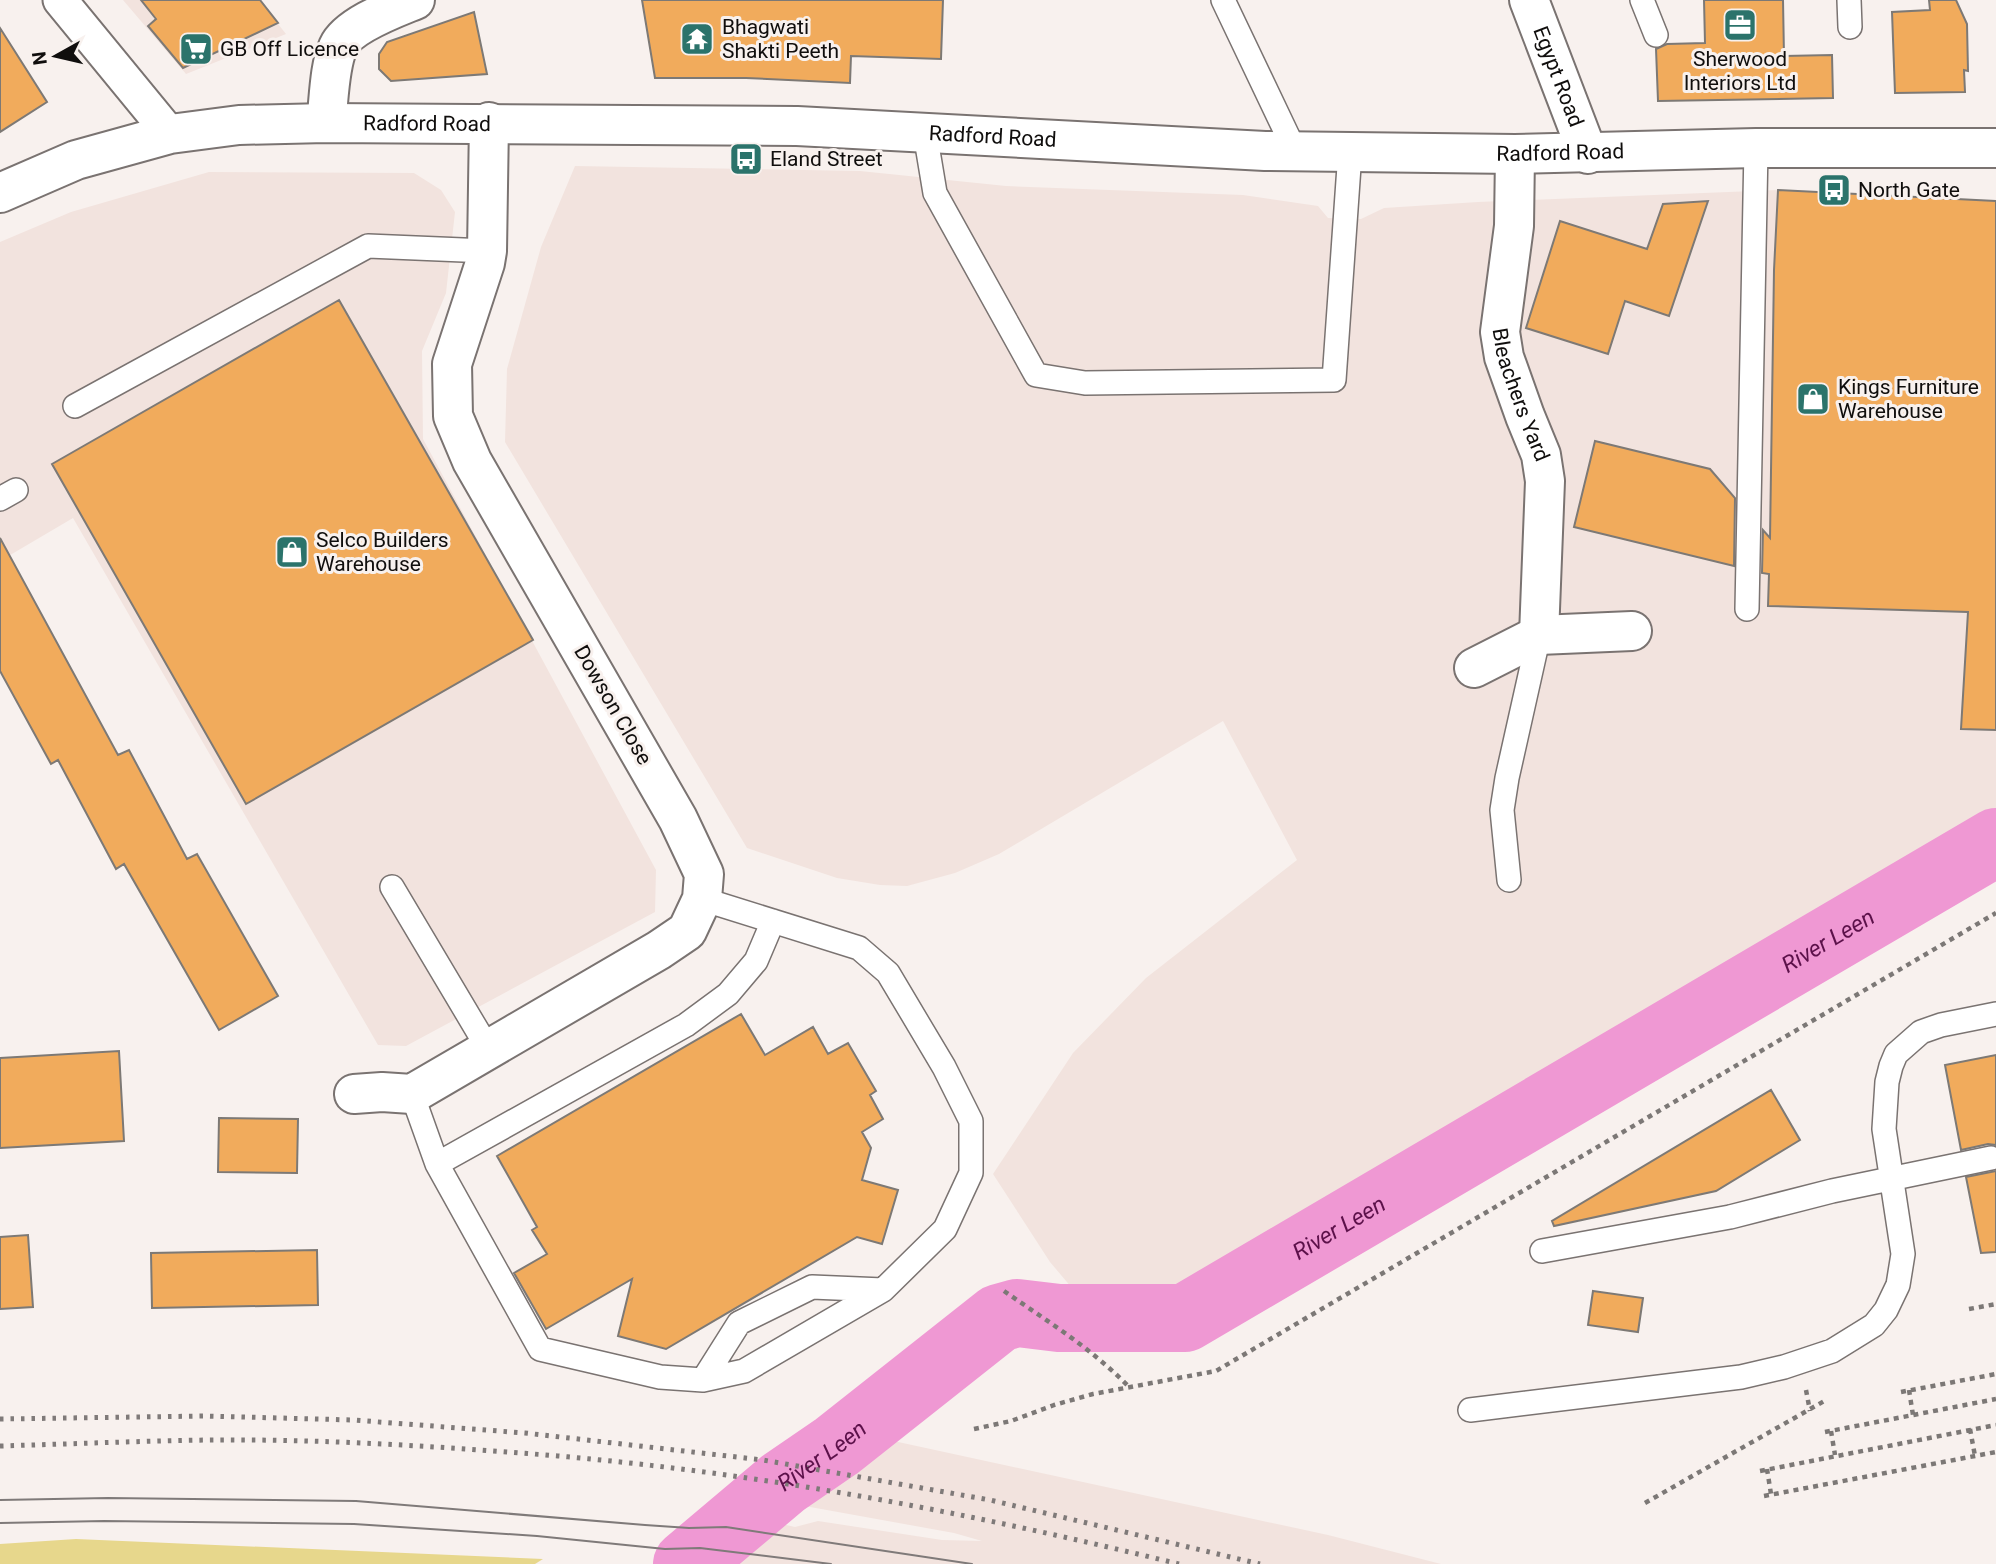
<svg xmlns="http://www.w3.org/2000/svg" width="1996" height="1564" viewBox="0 0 1996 1564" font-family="Roboto,sans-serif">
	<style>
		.built { fill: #f2e3de }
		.green { fill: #e7d78c }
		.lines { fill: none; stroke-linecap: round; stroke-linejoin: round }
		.river { stroke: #ef98d3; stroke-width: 68 }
		.building { fill: #f1ab5c; stroke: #7d7975; stroke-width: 2 }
		.service-casing { stroke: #7a7371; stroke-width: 26 }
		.pedestrian-casing { stroke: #7a7371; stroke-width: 37 }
		.minor-casing { stroke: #7a7371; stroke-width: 42 }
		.tertiary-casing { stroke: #7a7371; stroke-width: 42 }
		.path { stroke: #7c7876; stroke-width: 4.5; stroke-dasharray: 5 5; stroke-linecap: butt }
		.service { stroke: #fff; stroke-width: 23 }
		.pedestrian { stroke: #fff; stroke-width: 33 }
		.minor { stroke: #fff; stroke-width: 38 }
		.tertiary { stroke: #fff; stroke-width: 38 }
		.tram { stroke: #7f7a79; stroke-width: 2 }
		.rail { stroke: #7f7a79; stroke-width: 5; stroke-dasharray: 3.5 7; stroke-linecap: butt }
		.labels { text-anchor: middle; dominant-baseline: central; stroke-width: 6; stroke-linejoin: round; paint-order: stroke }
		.poi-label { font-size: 21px; fill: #100e0d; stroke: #f8f1ee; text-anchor: start }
		.street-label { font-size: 21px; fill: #100e0d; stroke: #f8f1ee }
		.water-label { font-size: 23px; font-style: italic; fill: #5c114a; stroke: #f8f1ee }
	</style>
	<rect width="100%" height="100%" fill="#f8f1ee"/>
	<path class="built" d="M123,0h136l27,34 -100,40z
		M575,166l285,5 146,15 237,9 75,11 10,12 33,1 23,-11 94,-6 300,-12 218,11v609l-847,493 -66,-2 -33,-39 -57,-88 80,-121 73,-75 151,-118 -74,-139 -224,133 -44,19 -48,13 -27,-1 -43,-7 -90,-30 -242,-406 2,-73 34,-122z
		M209,172l205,1 27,17 14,22 -9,81 -24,58 1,88 233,431 -1,42 -249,134 -28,-1 -305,-527 -73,43v-319l71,-30z
		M866,1435l462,100 113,29h-751l10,-16 26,-21 25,-10 44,10 23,-6 124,19 40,1 -28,-8 -177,-32z"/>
	<path class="green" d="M76,1539l467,20 -8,5h-535v-20z"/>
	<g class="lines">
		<path class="river" id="s1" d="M687,1564l96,-81 54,-37 162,-128 18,-5 42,5h126l811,-476"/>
	</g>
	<path class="building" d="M141,0h119l18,23 -95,45 -35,-42 8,-7z
		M642,0h301l-2,59 -90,-3 -1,27 -104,-5h-91z
		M1704,0h79l1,56 48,-1 1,43 -175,3 -2,-52 11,-5 38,-1z
		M1929,0h27l11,24 1,47 -4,-1 1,22 -70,1 -3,-81 38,-2z
		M474,12l13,62 -96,7 -12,-12v-15l8,-12z
		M0,28l47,74 -47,30z
		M1778,190l218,11v529l-35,-1 7,-117 -200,-6 1,-32 -7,-1 1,-43 7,8 4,-268z
		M1708,201l-39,115 -44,-15 -17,53 -82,-26 34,-107 87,28 16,-45z
		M339,300l194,340 -287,164 -194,-340z
		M1595,441l115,28 25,29 -1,68 -160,-39z
		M0,538l118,217 11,-5 58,109 10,-5 81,142 -59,34 -95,-166 -8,5 -58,-109 -7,4 -51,-93z
		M741,1014l24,41 48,-28 15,27 20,-11 28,48 -6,4 13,24 -21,13 9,16 -9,32 36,10 -16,54 -25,-7 -191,112 -48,-13 14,-57 -86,50 -32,-56 33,-19 -15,-24 5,-3 -40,-71z
		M119,1051l5,90 -124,7v-90z
		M1996,1055v90l-8,-1 -27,6 -16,-85z
		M1771,1090l29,50 -84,51 -162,35 -2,-5z
		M219,1118l79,1 -1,54 -79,-1z
		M1996,1171v81l-15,1 -15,-76z
		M28,1235l5,72 -33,2v-72z
		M317,1250l1,55 -166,3 -1,-55z
		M1593,1291l50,7 -5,34 -50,-7z"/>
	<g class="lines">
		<defs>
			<path id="service" d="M1223,0l72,151
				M1642,0l14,35
				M1849,0l1,27
				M925,133l10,60 101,182 49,8 249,-3 16,-228
				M75,406l293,-160 119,5
				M0,499l16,-9
				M1747,609l9,-461
				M1509,880l-7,-70 5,-32 32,-143
				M392,887l97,163
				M412,1094l25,70 103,185 120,28 43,3 41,-9 139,-81 62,-61 26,-56v-52l-27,-54 -56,-94 -29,-25 -157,-49
				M437,1164l249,-139 42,-31 28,-33 17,-40
				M1542,1251l188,-34 102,-26 159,-33
				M703,1380l36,-57 73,-36 71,3
				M1470,1410l271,-33 43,-10 48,-16 42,-26 12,-15 12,-25 5,-31 -19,-125 3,-47 4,-16 5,-12 25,-22 20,-7 55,-11"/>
			<path id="pedestrian" d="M60,0l110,134"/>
			<g id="minor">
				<path id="s2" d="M1529,0l59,154"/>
				<path d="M326,123c3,-22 3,-56 12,-76 10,-22 55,-38 77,-47"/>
				<path id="s3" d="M1515,154l-1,72 -14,106 4,25 21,59 16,39 4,26 -6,154"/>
				<path d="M1474,668l65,-33 93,-4"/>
				<path d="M354,1094l28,-2 30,2 247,-144 28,-19 15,-32 2,-25 -26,-55 -206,-358 -19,-45 -1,-52 33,-101 2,-12 2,-129"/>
			</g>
			<g id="tertiary">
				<path id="s4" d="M0,193l76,-33 94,-26 69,-9 87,-2 471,3 468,25 250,3 241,-6h240"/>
			</g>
		</defs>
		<use href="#service" class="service-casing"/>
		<use href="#pedestrian" class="pedestrian-casing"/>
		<use href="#minor" class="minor-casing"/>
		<use href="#tertiary" class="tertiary-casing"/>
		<path class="path" d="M1004,1291c43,30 87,57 124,95
			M1969,1309l27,-5
			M1806,1390l4,21
			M1909,1390l4,25
			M1901,1392l95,-18
			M974,1429l37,-8 43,-16 39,-11 123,-23 780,-458
			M1970,1429l5,27
			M1831,1431l4,24
			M1825,1432l171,-33
			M1767,1469l4,25
			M1760,1471l236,-46
			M1764,1496l232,-44
			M1645,1503l181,-103"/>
		<use href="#service" class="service"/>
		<use href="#pedestrian" class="pedestrian"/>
		<use href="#minor" class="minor"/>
		<use href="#tertiary" class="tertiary"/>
		<path class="tram" d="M0,1500l108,-2 248,3 289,24 44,3 37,-1 246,37
			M0,1523l104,-2 250,3 183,12 128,13 35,-1 131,16"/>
		<path class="rail" d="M0,1419l205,-3 148,4 172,13 238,27 227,40 270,64
			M0,1446c70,-2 139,-5 209,-6 103,-1 208,5 311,13 222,16 443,58 659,111"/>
	</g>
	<defs>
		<symbol id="office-square" viewBox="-11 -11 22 22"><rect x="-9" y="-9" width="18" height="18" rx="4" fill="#2b736b" stroke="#f8f1ee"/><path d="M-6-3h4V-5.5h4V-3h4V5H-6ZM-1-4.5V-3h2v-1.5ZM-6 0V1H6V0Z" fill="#fff"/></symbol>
		<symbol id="temple-square" viewBox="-11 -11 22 22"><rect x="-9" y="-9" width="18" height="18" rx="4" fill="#2b736b" stroke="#f8f1ee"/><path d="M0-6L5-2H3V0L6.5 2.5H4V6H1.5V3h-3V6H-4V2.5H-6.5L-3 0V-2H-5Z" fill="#fff"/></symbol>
		<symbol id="supermarket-square" viewBox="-11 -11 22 22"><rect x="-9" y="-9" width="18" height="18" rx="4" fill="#2b736b" stroke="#f8f1ee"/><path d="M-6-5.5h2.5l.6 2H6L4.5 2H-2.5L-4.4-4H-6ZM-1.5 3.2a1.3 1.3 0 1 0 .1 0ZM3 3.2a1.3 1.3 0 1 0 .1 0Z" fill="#fff"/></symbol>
		<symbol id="bus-square" viewBox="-11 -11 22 22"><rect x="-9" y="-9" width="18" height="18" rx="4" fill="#2b736b" stroke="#f8f1ee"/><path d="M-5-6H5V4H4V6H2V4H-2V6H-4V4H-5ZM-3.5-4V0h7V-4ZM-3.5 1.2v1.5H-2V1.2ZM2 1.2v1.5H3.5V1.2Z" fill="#fff"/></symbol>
		<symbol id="shop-square" viewBox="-11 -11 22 22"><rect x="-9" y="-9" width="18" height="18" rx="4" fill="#2b736b" stroke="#f8f1ee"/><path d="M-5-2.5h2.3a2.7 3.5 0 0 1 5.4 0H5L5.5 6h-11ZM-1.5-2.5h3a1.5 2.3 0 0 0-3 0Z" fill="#fff"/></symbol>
	</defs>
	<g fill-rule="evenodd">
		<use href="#office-square" x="1721" y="6" width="38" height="38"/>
		<use href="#temple-square" x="678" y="20" width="38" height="38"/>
		<use href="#supermarket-square" x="177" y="30" width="38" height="38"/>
		<use href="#bus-square" x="727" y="140" width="38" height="38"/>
		<use href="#bus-square" x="1815" y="171" width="38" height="38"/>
		<use href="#shop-square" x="1794" y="380" width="38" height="38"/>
		<use href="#shop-square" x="273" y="533" width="38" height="38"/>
	</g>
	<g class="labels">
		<g class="poi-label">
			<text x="722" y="27">Bhagwati<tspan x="722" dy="24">Shakti Peeth</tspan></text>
			<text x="220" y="49">GB Off Licence</text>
			<text x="1740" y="59" text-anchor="middle">Sherwood<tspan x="1740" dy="24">Interiors Ltd</tspan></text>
			<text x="770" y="159">Eland Street</text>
			<text x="1858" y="190">North Gate</text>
			<text x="1838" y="387">Kings Furniture<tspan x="1838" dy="24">Warehouse</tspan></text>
			<text x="316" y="540">Selco Builders<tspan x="316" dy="24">Warehouse</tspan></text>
		</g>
		<g class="street-label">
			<text stroke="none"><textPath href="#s2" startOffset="82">Egypt Road</textPath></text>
			<text stroke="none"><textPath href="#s4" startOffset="438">Radford Road</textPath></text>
			<text stroke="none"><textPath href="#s4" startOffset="1004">Radford Road</textPath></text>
			<text stroke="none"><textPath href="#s4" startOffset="1572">Radford Road</textPath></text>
			<text stroke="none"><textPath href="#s3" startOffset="245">Bleachers Yard</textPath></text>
			<text transform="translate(613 705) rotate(60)">Dowson Close</text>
		</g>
		<g class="water-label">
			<text stroke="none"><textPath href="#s1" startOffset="1330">River Leen</textPath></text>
			<text stroke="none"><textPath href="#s1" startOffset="763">River Leen</textPath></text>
			<text stroke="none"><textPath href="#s1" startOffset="173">River Leen</textPath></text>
		</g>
	</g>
	<g transform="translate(56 56) rotate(262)" stroke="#f8f1ee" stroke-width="5" paint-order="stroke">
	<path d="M0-5L12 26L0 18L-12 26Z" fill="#100e0d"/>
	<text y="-10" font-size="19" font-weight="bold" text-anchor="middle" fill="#100e0d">N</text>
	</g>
</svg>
